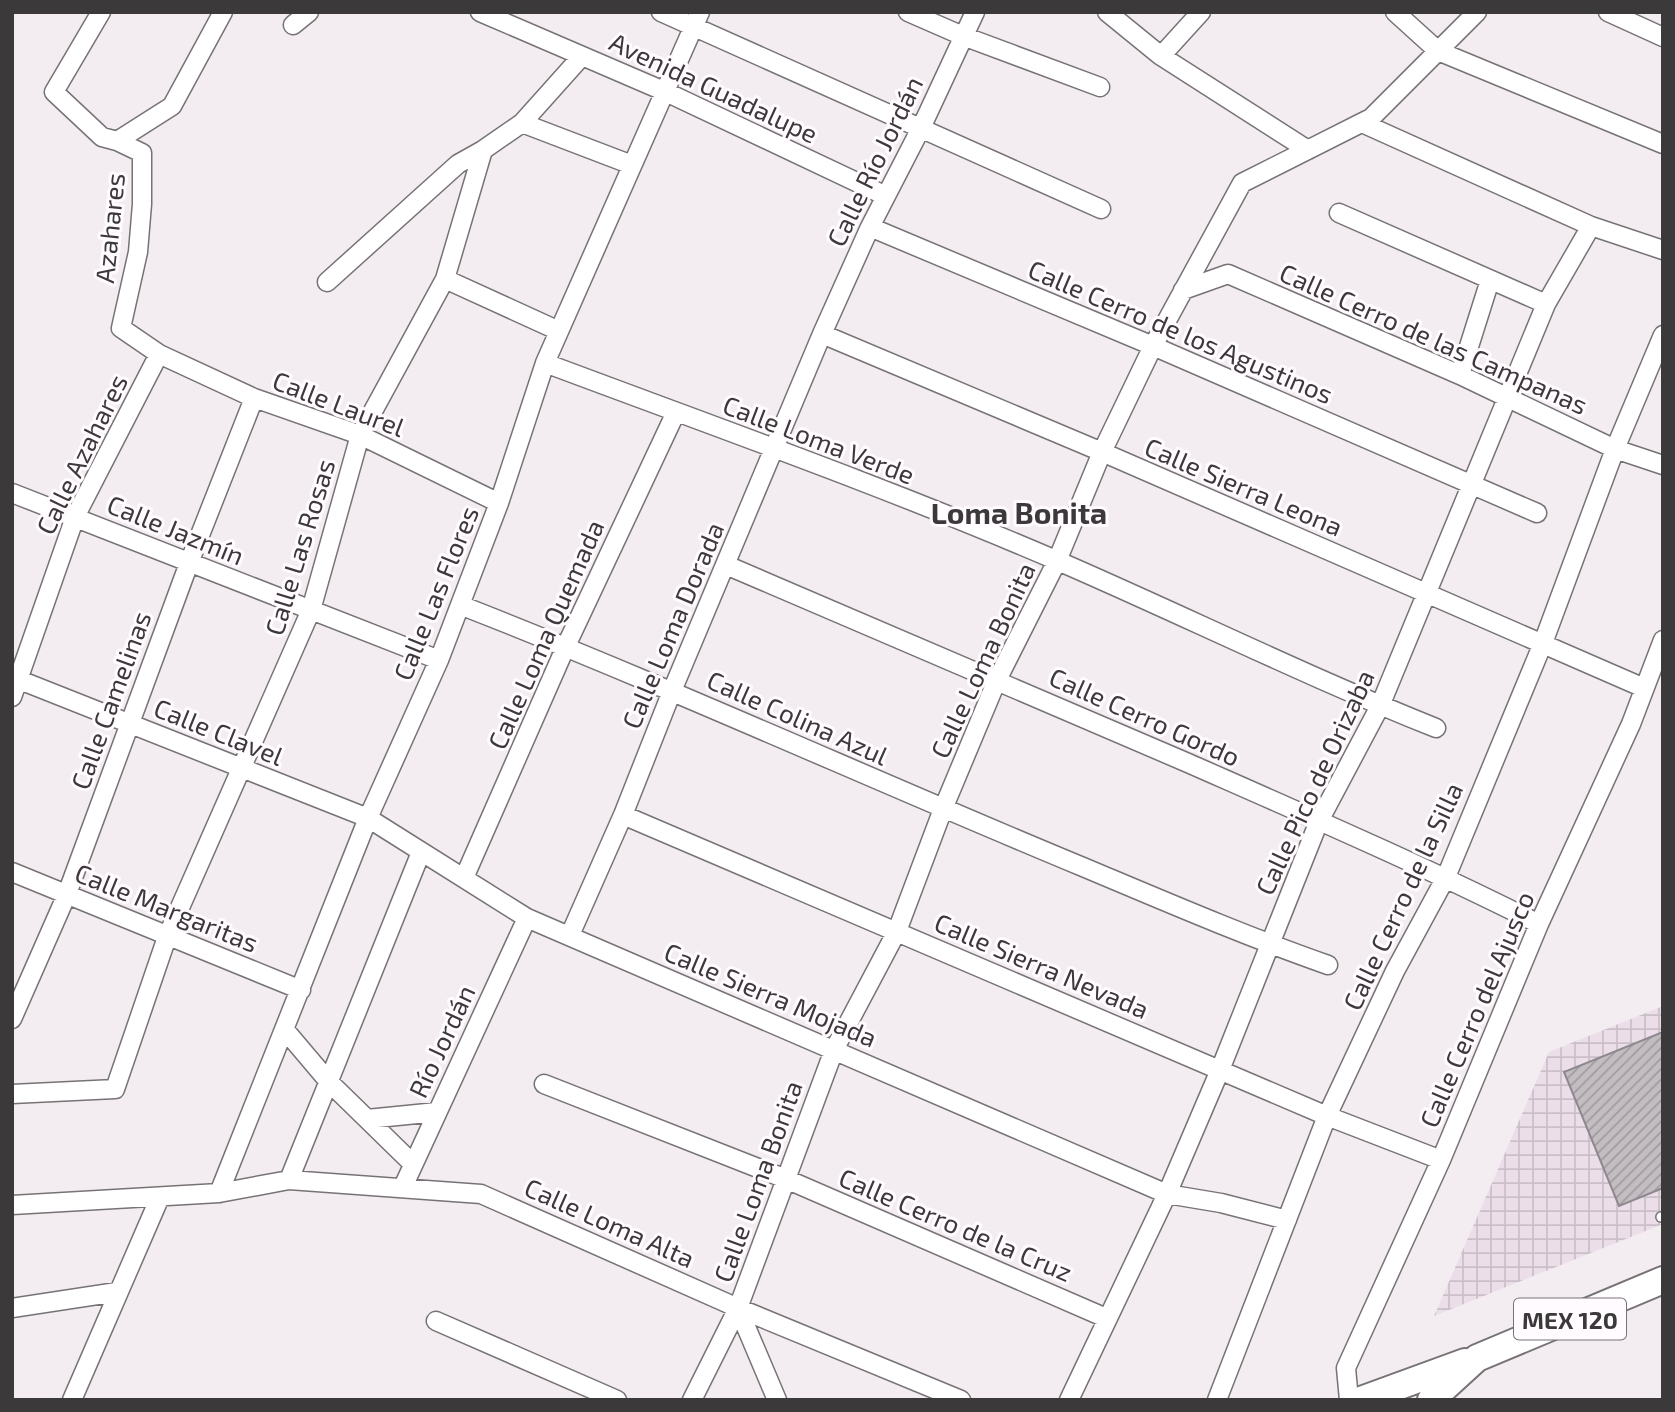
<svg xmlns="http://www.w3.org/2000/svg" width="1675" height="1412" viewBox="0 0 1675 1412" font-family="'Exo 2',sans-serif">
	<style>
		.industrial { fill: url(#industrial-grid) }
		.building { fill: url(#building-hatch); stroke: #8e898e; stroke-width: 2 }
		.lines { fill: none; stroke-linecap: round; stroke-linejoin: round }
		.service-casing { stroke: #777276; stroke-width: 12 }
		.minor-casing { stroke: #777276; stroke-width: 21 }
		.primary-casing { stroke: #777276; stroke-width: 30 }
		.service { stroke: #fff; stroke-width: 9 }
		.minor { stroke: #fff; stroke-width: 18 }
		.primary { stroke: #fff; stroke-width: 26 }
		.labels { text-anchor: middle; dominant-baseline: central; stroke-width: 6; stroke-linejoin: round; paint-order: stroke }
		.shield { fill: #fffbfe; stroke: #767376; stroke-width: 2 }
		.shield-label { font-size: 24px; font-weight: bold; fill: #3c393b }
		.street-label { font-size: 26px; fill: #3c393b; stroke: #fffbfe }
		.quarter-label { font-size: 30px; font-weight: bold; fill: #3c393b; stroke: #fffbfe }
	</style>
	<defs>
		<pattern id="industrial-grid" width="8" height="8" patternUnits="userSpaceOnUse" patternTransform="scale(1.75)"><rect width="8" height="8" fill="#ebdee9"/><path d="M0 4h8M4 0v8" fill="none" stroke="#cabfc9"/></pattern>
		<pattern id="building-hatch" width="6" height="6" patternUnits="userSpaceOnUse" patternTransform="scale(1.75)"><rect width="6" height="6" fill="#c3bdc2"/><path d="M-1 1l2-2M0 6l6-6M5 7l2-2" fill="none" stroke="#a09b9f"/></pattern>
	</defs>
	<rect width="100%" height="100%" fill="#f3edf2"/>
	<path class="industrial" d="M1663,1006v218l-229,92 115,-264z"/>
	<path class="building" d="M1663,1032v156l-44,18 -55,-134z"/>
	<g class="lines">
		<defs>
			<path id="service" d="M1661,1217h2"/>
			<path id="minor" d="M101,12l-47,80 48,45 15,4 25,12v51l-4,48 -17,76 38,26 95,44 106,37 139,68
				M480,12l186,80 220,104
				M661,12l440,197
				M908,12l55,24 137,51
				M1107,12l54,44 147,94
				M1395,12l43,39 225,93
				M1608,12l55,25
				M293,25l16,-13
				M1161,56l40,-44
				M522,123l110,42
				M1362,123l229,103 72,24
				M117,141l55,-35 51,-94
				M1339,213l207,91
				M870,227l283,119 384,167
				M445,279l114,52
				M327,282l131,-118 25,-14
				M1183,290l45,-16 232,101 155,74 48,16
				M822,334l280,118 542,236
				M545,363c171,64 346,126 513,198 127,55 250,116 378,167
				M1460,375l30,-95
				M12,493l427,167
				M726,565c154,65 308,131 462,198 118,52 236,103 351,161
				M460,605c210,82 415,176 623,262 81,34 162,69 245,98
				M12,677l356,141 159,100 640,276 54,9 66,17
				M12,697l63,-180 84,-163
				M623,815l704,301 114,44
				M12,872l289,118
				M464,878l102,-232 110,-234
				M570,935l53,-120 49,-124 150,-357 48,-107 51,-99 54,-116
				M12,1019l55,-125 122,-331 65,-165
				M285,1030l44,52 84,82
				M544,1084l242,95 320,139
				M12,1094l103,-5 52,-152 144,-327 49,-175 85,-156 38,-129 39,-27 60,-67
				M367,1119l70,-7
				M289,1180l132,-328
				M403,1187l124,-269
				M219,1193l149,-375 71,-158 21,-55 39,-102 46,-140 155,-351
				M12,1205l207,-12 70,-13 192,14 257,114 223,92
				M12,1308l105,-16
				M738,1308l39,92
				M436,1321l181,79
				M72,1400l88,-203
				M692,1400l46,-92 96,-258 63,-119 46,-122 54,-129 60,-119 45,-109 51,-106 89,-163 129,-65 106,-106
				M1069,1400l98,-206 53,-124 99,-249 61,-115 166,-402 45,-78
				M1217,1400l110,-284 68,-145 51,-94 97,-234 72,-194 48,-114
				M1349,1400l-3,-32 95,-208 98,-236 92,-200 32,-84"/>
			<path id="primary" d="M1361,1400l104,-38
				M1431,1400l46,-42 186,-78"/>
		</defs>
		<use href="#service" class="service-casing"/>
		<use href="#minor" class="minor-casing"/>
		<use href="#primary" class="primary-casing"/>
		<use href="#service" class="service"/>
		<use href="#minor" class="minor"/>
		<use href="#primary" class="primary"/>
	</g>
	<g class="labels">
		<rect class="shield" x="1514" y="1298.5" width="112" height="41" rx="5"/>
		<g class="shield-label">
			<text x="1570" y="1319">MEX 120</text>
		</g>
		<g class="street-label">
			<text transform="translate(714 87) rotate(25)">Avenida Guadalupe</text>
			<text transform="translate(874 161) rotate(-64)">Calle Río Jordán</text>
			<text transform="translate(109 228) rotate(-84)">Azahares</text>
			<text transform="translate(1181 331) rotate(23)">Calle Cerro de los Agustinos</text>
			<text transform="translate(1434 338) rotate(24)">Calle Cerro de las Campanas</text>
			<text transform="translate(339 403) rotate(21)">Calle Laurel</text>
			<text transform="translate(819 439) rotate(21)">Calle Loma Verde</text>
			<text transform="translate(81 454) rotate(-64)">Calle Azahares</text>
			<text transform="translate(1244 486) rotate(23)">Calle Sierra Leona</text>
			<text transform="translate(176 529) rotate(22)">Calle Jazmín</text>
			<text transform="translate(299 547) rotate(-73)">Calle Las Rosas</text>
			<text transform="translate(435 593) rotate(-68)">Calle Las Flores</text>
			<text transform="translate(672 625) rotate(-67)">Calle Loma Dorada</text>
			<text transform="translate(545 634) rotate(-66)">Calle Loma Quemada</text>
			<text transform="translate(982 660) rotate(-65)">Calle Loma Bonita</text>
			<text transform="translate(110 700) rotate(-70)">Calle Camelinas</text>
			<text transform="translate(1145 716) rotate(24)">Calle Cerro Gordo</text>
			<text transform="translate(798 717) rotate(24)">Calle Colina Azul</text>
			<text transform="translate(219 731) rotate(22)">Calle Clavel</text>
			<text transform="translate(1314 782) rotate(-65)">Calle Pico de Orizaba</text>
			<text transform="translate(1402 896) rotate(-65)">Calle Cerro de la Silla</text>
			<text transform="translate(167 907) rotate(22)">Calle Margaritas</text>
			<text transform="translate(1042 965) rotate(23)">Calle Sierra Nevada</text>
			<text transform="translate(771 994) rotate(23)">Calle Sierra Mojada</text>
			<text transform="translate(1476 1009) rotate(-67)">Calle Cerro del Ajusco</text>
			<text transform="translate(441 1041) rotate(-65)">Río Jordán</text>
			<text transform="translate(757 1181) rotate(-70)">Calle Loma Bonita</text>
			<text transform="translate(610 1222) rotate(24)">Calle Loma Alta</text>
			<text transform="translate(956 1224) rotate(23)">Calle Cerro de la Cruz</text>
		</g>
		<g class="quarter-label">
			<text x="1019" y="512">Loma Bonita</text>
		</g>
	</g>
	<rect width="1675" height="1412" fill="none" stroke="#3c393b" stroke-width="28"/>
</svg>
